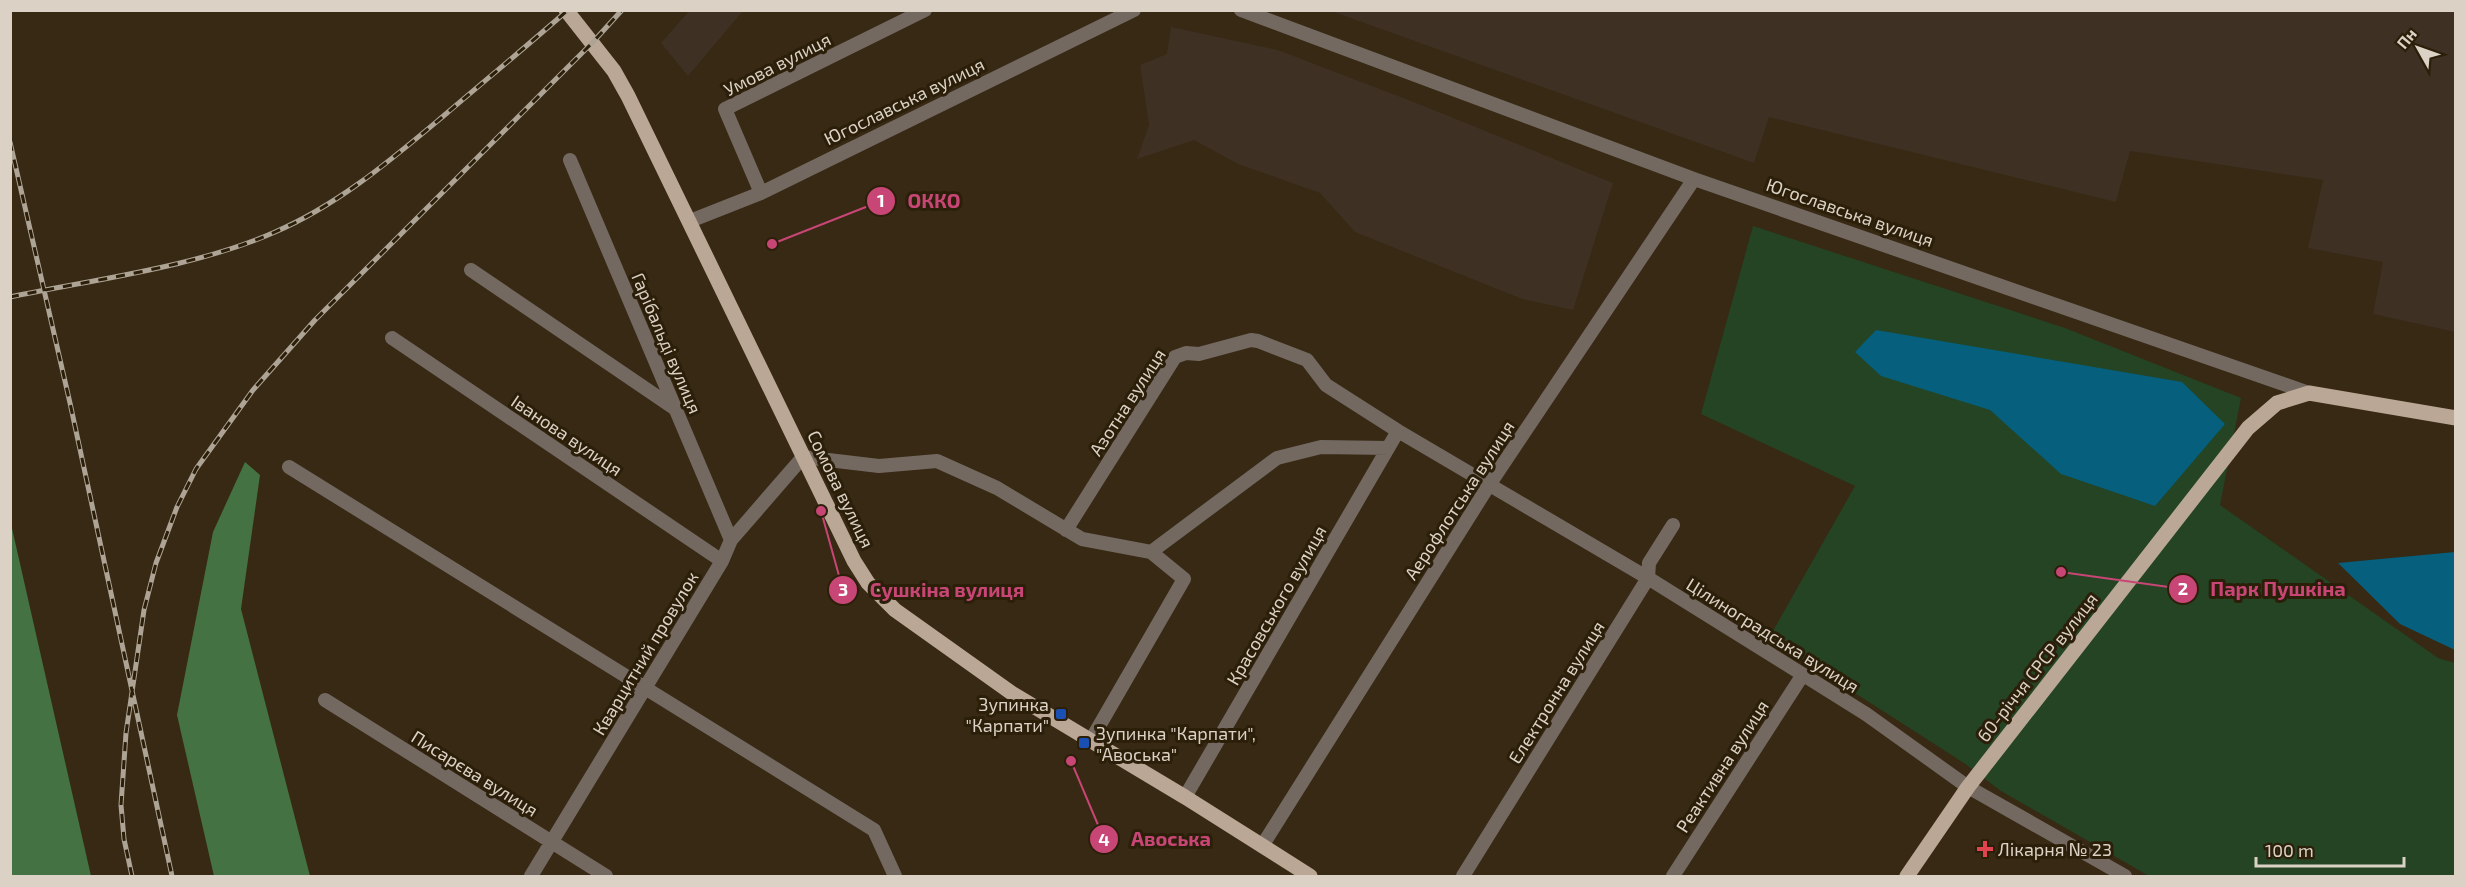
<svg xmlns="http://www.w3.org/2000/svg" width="2466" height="887" viewBox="0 0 2466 887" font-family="'Exo 2',sans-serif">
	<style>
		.industrial { fill: #3e3023 }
		.green { fill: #244423 }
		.forest { fill: #457243 }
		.water { fill: #055f7d }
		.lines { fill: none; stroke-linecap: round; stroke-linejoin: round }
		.minor { stroke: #736961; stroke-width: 14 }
		.major { stroke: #bba795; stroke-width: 15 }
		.rail-casing { stroke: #aea495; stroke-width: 5 }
		.rail { stroke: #2c1f0a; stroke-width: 3; stroke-dasharray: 9; stroke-linecap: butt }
		.transit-dot { fill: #1a4fb4; stroke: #2c1f0a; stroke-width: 2 }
		.health-dot { fill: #e0444e; stroke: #2c1f0a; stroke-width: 2 }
		.labels { text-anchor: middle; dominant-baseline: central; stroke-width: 6; stroke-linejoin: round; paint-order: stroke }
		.street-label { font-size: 18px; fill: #dbd2c5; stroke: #2c1f0a }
		.poi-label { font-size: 18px; fill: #dbd2c5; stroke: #2c1f0a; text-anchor: start }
		.leader { fill: none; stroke: #c84676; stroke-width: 2 }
		.callout-dot { fill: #c84676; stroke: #2c1f0a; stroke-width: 2 }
		.mark-label { font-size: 18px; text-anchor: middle; font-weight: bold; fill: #fff }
		.callout-label { font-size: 20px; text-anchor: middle; font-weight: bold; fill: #c84676; stroke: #2c1f0a; stroke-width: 6; stroke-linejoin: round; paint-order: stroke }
	</style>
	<rect width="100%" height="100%" fill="#372913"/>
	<path class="industrial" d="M689,11h54l-55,65 -27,-33z
		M1331,11h1124v321l-82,-18 10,-52 -75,-14 15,-68 -193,-29 -14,51 -347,-85 -15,46z
		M1171,27l107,23 146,56 189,77 -40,127 -51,-11 -167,-67 -35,-39 -82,-29 -44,-24 -57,19 12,-34 -9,-60 27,-11z"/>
	<path class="green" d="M1753,226l312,102 176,70 -21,107 218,153 17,5v213h-306l-148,-85 -37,-28 -195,-125 86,-152 -154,-72z"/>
	<path class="forest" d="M245,462l15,13 -19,134 69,267h-96l-37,-161 36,-183z
		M10,524h1l80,352h-80z"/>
	<path class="water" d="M1876,330l306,52 43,42 -70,82 -94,-32 -71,-64 -109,-34 -26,-24z
		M2455,552v98l-55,-26 -62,-61z"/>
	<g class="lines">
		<path class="minor" d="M1241,10l453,169 615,214
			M570,160l161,380
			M761,193l-36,-84 200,-99
			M690,221l71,-28 373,-183
			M471,270l203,138
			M392,338l330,223
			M289,467l585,363 21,46
			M1066,530l109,-173 11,-4 13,1 52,-14 7,1 49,19 19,25 72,46 250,147 218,136 102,73 157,89
			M1151,552l126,-94 44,-11 67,1
			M325,700l281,176
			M1185,797l213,-366
			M1262,846l227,-361 205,-306
			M531,876l191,-315 9,-21 72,-83 76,9 58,-5 60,27 85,51 69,13 33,27 -93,161
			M1463,876l185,-298 1,-15 24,-38
			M1673,876l129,-200"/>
		<path class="major" d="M566,10l48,61 14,25 226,465 14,22 27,27 118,84 172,103 125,79
			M1907,876l61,-89 280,-359 29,-25 32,-10 147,25"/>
		<defs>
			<path id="rail" d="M10,142l60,261 102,473
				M10,297c86,-18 186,-30 265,-65 65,-28 118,-74 172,-119 40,-34 81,-68 121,-103
				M132,876l-8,-37 -3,-34 5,-72 18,-123 12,-47 21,-56 19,-38 57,-79 62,-70 278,-278 29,-32"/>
		</defs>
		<use href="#rail" class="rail-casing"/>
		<use href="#rail" class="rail"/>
	</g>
	<g class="transit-dot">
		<rect x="1055" y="708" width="12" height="12" rx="3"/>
		<rect x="1078" y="737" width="12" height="12" rx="3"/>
	</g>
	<path class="health-dot" d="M1982 840h6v6h6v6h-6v6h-6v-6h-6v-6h6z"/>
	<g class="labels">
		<g class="street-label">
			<text transform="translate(777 64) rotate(-27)">Умова вулиця</text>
			<text transform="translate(904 101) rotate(-26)">Югославська вулиця</text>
			<text transform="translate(1850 212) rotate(19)">Югославська вулиця</text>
			<text transform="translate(667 343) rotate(67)">Гарібальді вулиця</text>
			<text transform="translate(1127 402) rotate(-57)">Азотна вулиця</text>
			<text transform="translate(567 435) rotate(34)">Іванова вулиця</text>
			<text transform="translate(841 489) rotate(64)">Сомова вулиця</text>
			<text transform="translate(1459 500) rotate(-57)">Аерофлотська вулиця</text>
			<text transform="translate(1276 605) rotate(-60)">Красовського вулиця</text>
			<text transform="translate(1773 635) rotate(32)">Цілиноградська вулиця</text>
			<text transform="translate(645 653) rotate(-59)">Кварцитний провулок</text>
			<text transform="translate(2037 667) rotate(-52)">60-річчя СРСР вулиця</text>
			<text transform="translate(1556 692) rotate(-58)">Електронна вулиця</text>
			<text transform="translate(1722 766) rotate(-57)">Реактивна вулиця</text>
			<text transform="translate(475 773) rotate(32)">Писарєва вулиця</text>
		</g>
		<g class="poi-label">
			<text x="1049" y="704" text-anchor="end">Зупинка<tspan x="1049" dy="21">"Карпати"</tspan></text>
			<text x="1096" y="733">Зупинка "Карпати",<tspan x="1096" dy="21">"Авоська"</tspan></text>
			<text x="1998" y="849">Лікарня № 23</text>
		</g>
	</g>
	<path class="leader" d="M772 244L881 201M2061 572L2183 589M821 511L843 590M1071 761L1104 839"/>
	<g class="callout-dot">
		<circle cx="772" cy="244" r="6"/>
		<circle cx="2061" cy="572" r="6"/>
		<circle cx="821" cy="511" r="6"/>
		<circle cx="1071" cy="761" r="6"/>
		<circle cx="881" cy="201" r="15"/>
		<circle cx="2183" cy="589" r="15"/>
		<circle cx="843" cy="590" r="15"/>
		<circle cx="1104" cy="839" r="15"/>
	</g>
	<g class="mark-label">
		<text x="881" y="207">1</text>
		<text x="2183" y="595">2</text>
		<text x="843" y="596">3</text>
		<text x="1104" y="846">4</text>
	</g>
	<g class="callout-label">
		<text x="934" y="208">ОККО</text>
		<text x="2278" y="596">Парк Пушкіна</text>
		<text x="947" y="597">Сушкіна вулиця</text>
		<text x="1171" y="846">Авоська</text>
	</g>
	<rect width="2466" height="887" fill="none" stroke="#dbd2c5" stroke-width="24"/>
	<g transform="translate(2418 48) rotate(310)" stroke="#2c1f0a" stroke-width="4.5" paint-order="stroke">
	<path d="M0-4.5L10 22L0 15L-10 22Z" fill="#dbd2c5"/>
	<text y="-9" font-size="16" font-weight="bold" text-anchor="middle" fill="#dbd2c5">Пн</text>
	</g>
	<path d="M2256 857v9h148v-9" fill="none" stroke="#dbd2c5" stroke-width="3"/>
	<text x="2265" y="857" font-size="18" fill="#dbd2c5" stroke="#2c1f0a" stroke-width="4.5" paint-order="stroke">100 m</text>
</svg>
